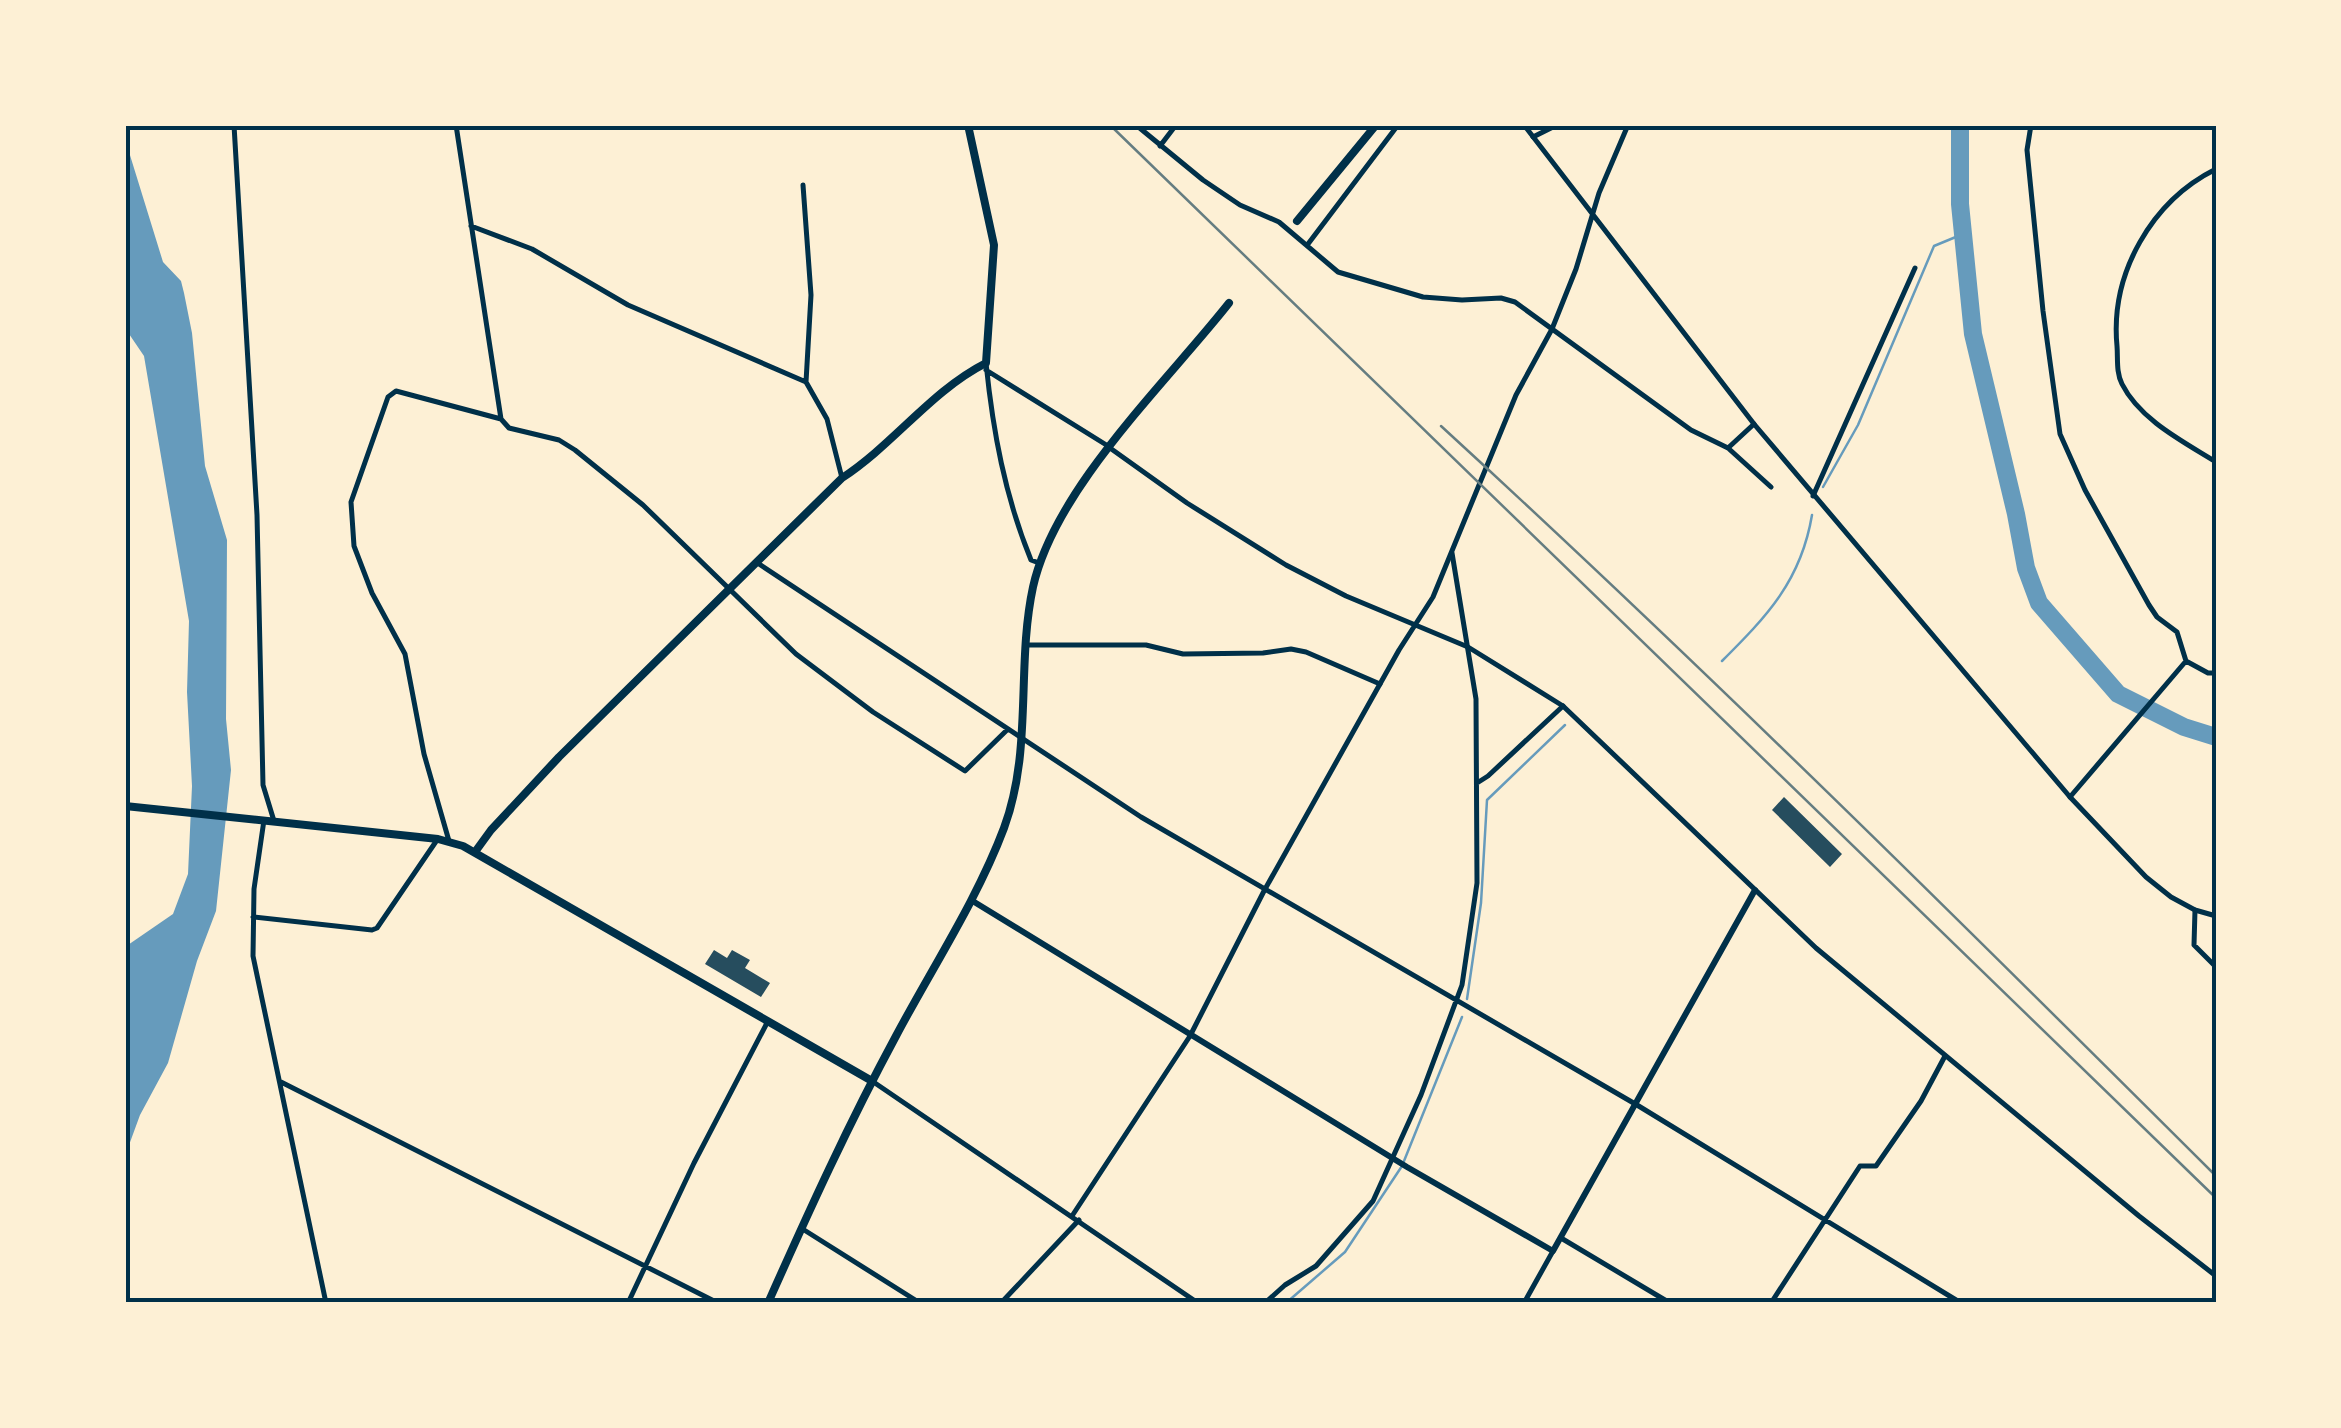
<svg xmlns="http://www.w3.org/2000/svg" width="2341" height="1428" viewBox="0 0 2341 1428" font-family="Karla,sans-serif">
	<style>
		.water { fill: #669bbc }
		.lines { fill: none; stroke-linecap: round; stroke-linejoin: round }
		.stream { stroke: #669bbc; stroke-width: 2.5 }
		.river { stroke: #669bbc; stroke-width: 18 }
		.building { fill: #264d5e }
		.minor { stroke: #003049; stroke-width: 5 }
		.tertiary { stroke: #003049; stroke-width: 5 }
		.secondary { stroke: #003049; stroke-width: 6 }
		.primary { stroke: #003049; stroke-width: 8 }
		.trunk { stroke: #003049; stroke-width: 8 }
		.rail { stroke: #657d81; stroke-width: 2.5 }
		.neatline { fill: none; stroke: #003049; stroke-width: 4 }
	</style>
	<rect width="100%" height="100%" fill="#fdf0d5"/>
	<path class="water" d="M125,139l38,123 18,19 3,12 8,40 13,133 22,74 -1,179 5,51 -15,141 -19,50 -29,102 -28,52 -15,41v-209l48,-33 15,-40 4,-88 -5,-94 2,-71 -45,-265 -19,-28z"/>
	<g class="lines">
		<path class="stream" d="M1823,487l35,-62 76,-179 29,-12
			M1722,661c45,-45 79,-80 90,-146
			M1467,999l14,-96 6,-103 78,-75
			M1286,1303l59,-51 57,-86 60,-149"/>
		<path class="river" d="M1960,125v79l13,130 43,180 10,54 13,35 79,91 66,33 32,10"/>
	</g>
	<path class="building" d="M1784,797l58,57 -12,13 -58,-57z
		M714,950l13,8 5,-8 18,10 -5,8 25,15 -9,14 -56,-33z"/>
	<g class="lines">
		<path class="minor" d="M234,125l23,390 6,270 11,36
			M456,125l45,294
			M1136,125l67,55 37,25 39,17 59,50 85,25 39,3 39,-2 14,4 176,128 37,18 43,39
			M2031,125l-4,25 16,161 17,123 25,56 64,115 8,12 20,15 9,29 22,12h8
			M1533,137l24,-12
			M1160,146l16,-21
			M2216,169c-64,32 -106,104 -99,177 1,13 -1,26 5,38 18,36 62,58 94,78
			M803,185l8,110 -5,87 21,37 15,59
			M471,226l61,23 96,56 178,77
			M1308,244l90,-119
			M986,363c7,69 19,133 45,197l8,3
			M986,370l122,76
			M1728,448l26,-24
			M1813,496l102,-228
			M756,562l385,255 496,288 324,198
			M1026,645h120l37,9 80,-1 28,-4 15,3 74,32
			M1477,783l11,-7 75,-70
			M2070,797l116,-136
			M264,820l-10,69 -1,67 73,347
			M449,841l-25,-87 -19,-100 -33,-61 -18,-47 -3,-44 37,-105 8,-6 105,28 8,9 50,12 16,10 68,55 153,149 77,58 92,59 43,-42
			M2195,910l-1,35 22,22
			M253,917l119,13 5,-2 60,-88
			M281,1082l437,221
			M1072,1216l118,-180
			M801,1228l119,75
			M1561,1238l109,65
			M628,1303l66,-140 74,-142
			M1001,1303l78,-83
			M1265,1303l20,-18 31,-19 57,-65 48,-106 41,-110 15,-102 -1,-184 -24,-146
			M1771,1303l89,-137h16l45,-65 24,-45"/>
		<path class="tertiary" d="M1524,125l230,299 316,373 76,80 25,20 24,13 21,6
			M1110,448l77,55 99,62 60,31 122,51 95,59 253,242 323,268 77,60
			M1190,1036l74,-145 135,-241 34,-53 83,-202 36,-66 24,-60 23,-76 29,-68
			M872,1081l326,222
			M1524,1303l29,-52"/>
		<path class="secondary" d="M971,900l436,267 146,84 202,-361"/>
		<path class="primary" d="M125,806l313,33 25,7 409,235
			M475,852l16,-22 68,-73 283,-279c52,-34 89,-87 144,-115l8,-118 -26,-120"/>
		<path class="trunk" d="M1297,221l79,-96
			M768,1303c40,-90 81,-180 128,-267 36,-68 81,-136 108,-208 29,-78 12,-162 29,-241 22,-99 133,-204 196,-284"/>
		<path class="rail" d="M1110,125l1106,1073
			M1441,426c265,243 520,496 775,750"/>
	</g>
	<rect width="2341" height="1428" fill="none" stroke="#fdf0d5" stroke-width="255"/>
	<rect x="128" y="128" width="2086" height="1172" class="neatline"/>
</svg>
